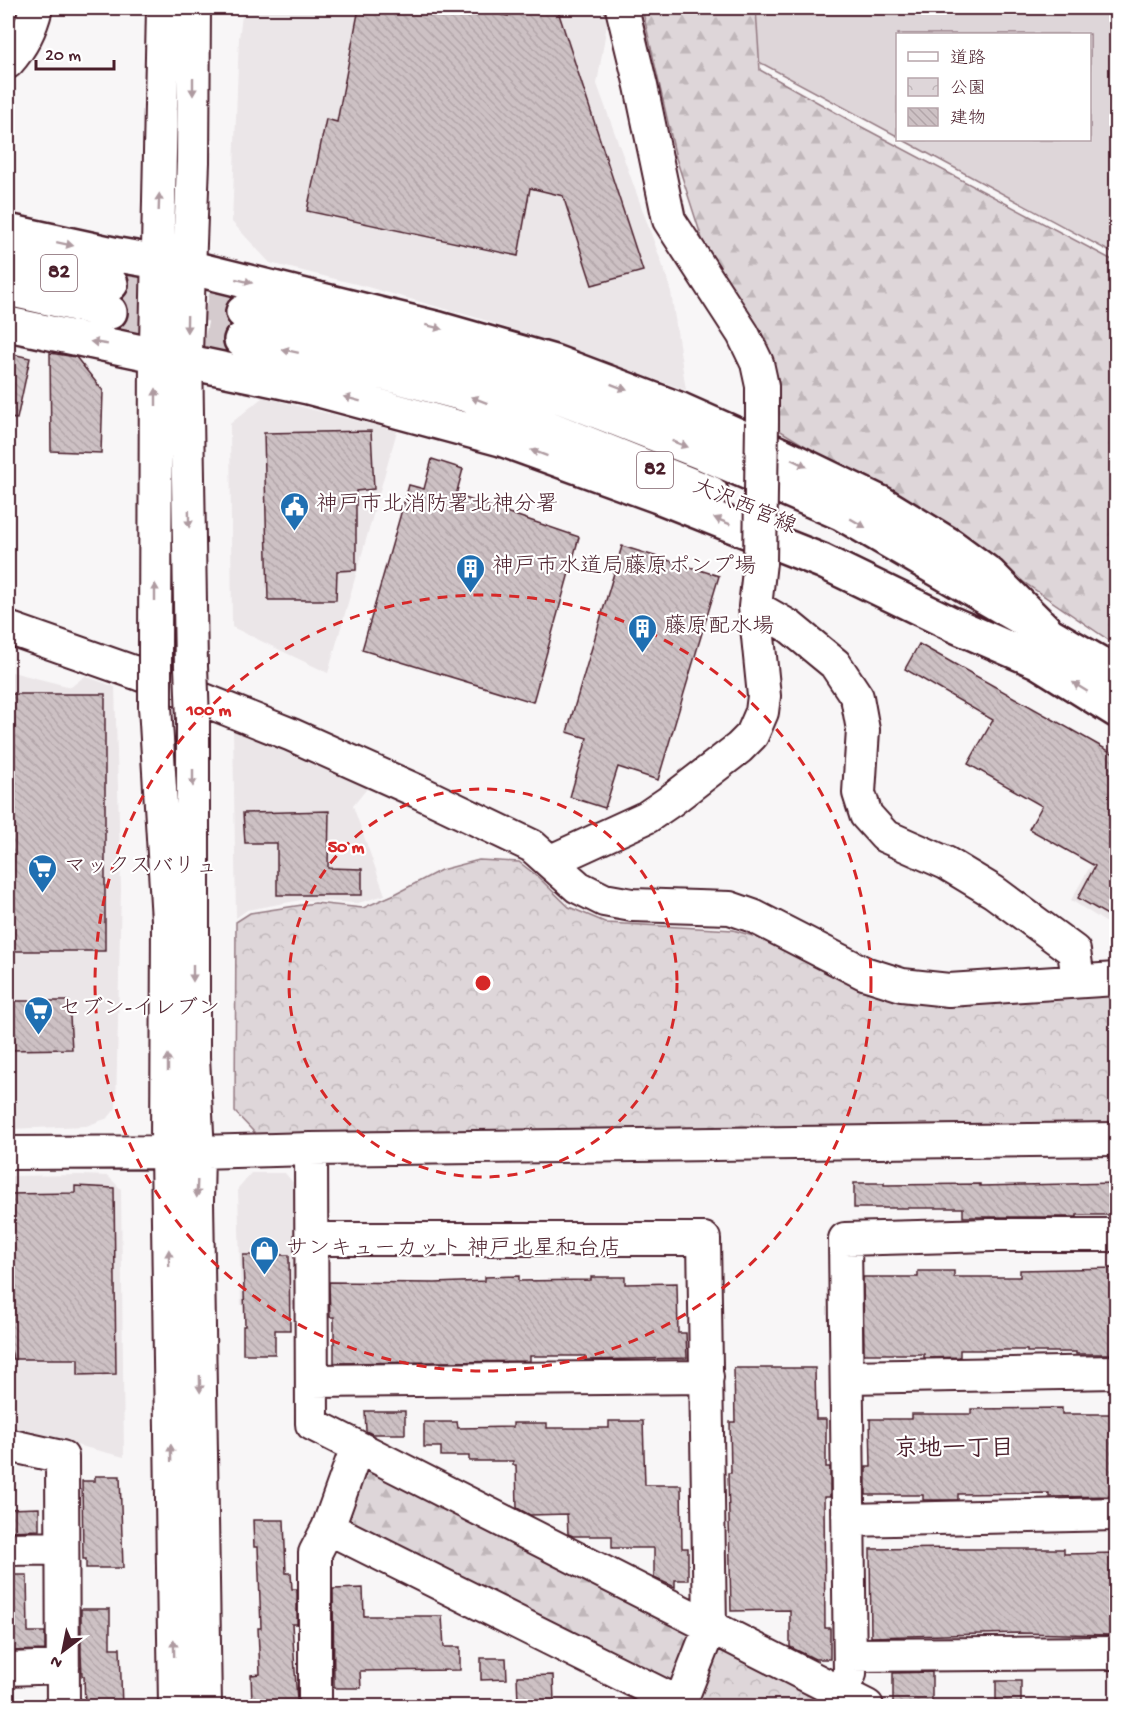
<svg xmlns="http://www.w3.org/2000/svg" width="1124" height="1714" viewBox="0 0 1124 1714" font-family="'Gochi Hand','Klee One',sans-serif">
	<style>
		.built { fill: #ebe6e8 }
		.grass { fill: #ded6d9; stroke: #947a82; stroke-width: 1.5 }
		.forest { fill: url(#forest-firs); stroke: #947a82; stroke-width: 1.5 }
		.park { fill: url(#park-crowns); stroke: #947a82; stroke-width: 1.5 }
		.building { fill: url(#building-back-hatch); stroke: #4a1f2b; stroke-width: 1.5 }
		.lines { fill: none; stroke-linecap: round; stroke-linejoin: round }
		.major-tunnel { stroke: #d5cbce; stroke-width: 33; stroke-dasharray: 33 16; stroke-linecap: butt }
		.minor-casing { stroke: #4a1f2b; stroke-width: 36 }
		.major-casing { stroke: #4a1f2b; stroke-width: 38 }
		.minor { stroke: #fff; stroke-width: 32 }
		.major { stroke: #fff; stroke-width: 33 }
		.minor-bridge-casing { stroke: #4a1f2b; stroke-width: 36; stroke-linecap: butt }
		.minor-bridge { stroke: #fff; stroke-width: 32 }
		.oneway { fill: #ae9aa0 }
		.ring { fill: none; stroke: #d62828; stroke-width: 3; stroke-dasharray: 10 8 }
		.labels { text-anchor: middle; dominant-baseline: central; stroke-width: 4.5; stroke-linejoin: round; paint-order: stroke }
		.shield { fill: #fff; stroke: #80626b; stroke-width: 1.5 }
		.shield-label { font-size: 21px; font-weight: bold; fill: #4a1f2b }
		.poi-label { font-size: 22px; fill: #4a1f2b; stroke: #fff; text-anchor: start }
		.street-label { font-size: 22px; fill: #4a1f2b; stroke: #fff }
		.neighbourhood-label { font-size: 24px; font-weight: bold; fill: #4a1f2b; stroke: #fff }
		.centre { fill: #d62828; stroke: #fff; stroke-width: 3 }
		.ring-label { font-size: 18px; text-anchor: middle; font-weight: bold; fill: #d62828; stroke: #fff; stroke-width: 4.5; stroke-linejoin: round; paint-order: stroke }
	</style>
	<defs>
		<pattern id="forest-firs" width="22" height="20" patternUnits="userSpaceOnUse" patternTransform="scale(1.5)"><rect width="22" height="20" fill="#ded6d9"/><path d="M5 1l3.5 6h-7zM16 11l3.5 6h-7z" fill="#c0b7ba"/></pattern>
		<pattern id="park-crowns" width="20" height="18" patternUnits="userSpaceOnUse" patternTransform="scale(1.5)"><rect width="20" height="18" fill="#ded6d9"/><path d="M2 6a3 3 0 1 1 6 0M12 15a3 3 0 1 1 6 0" fill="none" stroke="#c0b7ba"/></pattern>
		<pattern id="building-back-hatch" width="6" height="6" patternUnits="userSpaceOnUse" patternTransform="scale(1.5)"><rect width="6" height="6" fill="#cdc1c4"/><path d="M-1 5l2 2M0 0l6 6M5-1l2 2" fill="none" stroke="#b2a5a9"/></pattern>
	</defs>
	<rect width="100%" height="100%" fill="#f8f6f7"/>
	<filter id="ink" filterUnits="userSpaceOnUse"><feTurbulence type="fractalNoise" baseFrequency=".0167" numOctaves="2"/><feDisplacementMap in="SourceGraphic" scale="12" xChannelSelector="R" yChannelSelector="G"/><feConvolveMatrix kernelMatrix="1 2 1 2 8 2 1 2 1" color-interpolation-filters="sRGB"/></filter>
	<g filter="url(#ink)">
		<path class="built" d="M243,8h362l3,10 -11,66 73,202 16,104 -205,-71 -117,-33 -94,-23 -38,-41 7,-184z
			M263,397l134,34 -69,242 -96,-46 -2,-203z
			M8,671l63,16 14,-11 30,11 6,202 -5,219 -8,10 -22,8 -78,3z
			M233,728l136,58 -16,20 32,89 -27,8 -57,-3 -54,10 -11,8z
			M1116,821v108l-45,-29z
			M251,1173h34l10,12 2,120h-56l-3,-117z
			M81,1175l27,1 13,13 3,268 -116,-29v-252z"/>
		<path class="grass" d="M659,8h457v247l-213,-115h187v-106h-192l-1,102z"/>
		<path class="forest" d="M642,8l114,1 4,61 98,55 258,137v383l-132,-90 -205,-125 -9,-68 -65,-114 -29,-90z
			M362,1457l338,176 -24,60 -339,-168z"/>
		<path class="park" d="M479,860l40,2 18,14 32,31 38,16 126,7 73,22 98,39 212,-6v153l-845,12 -36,-38 1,-190 14,-9 65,-10 48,5 32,-14 46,-24z
			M717,1642l128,64h-146l-10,-4z"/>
		<path class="building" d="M359,8h108l41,8 -3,-8h52l86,263 -51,14 -29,-89 -33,-8 -12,68 -211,-45 19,-92 11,3z
			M8,353l22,5 -13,61 -9,-1z
			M50,353l26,4 27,34 -2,62 -50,-2z
			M371,431l3,58 -18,2v79l-19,1 -1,29h-68l-4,-167z
			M432,459l31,10 -7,26 123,42 -46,165 -171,-52 47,-165 15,4z
			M622,546l97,30 -61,204 -40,-13 -13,41 -35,-11 17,-59 -20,-6z
			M919,644l197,111v165l-38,-22 17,-32 -66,-37 13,-23 -74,-42 25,-44 -88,-51z
			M11,694h94v257h-97v-231h1z
			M329,811l-1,57 34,1v26h-85v-52h-32l-2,-30z
			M8,1001h61l3,48 -64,1z
			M854,1183h30v2l96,-1v2l135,-3v32h-38v2h-114v-9h-109z
			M75,1186l39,2 2,186 -38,1v-16h-65l-2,-8h-3v-157l67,-1z
			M243,1255h46l1,75h-15v24h-32v-28h2z
			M1116,1268v86h-40v-2h-49v-2h-67v7l-36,1v-4h-60l-1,-77h55v-6h36v6h66v-7z
			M519,1276v5l72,-1v-3h34v7l52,-1 1,50h8l1,25 -102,2v-4h-55v5l-196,2v-46h-4l-1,-35 106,1 50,-2v-4z
			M734,1368h81l1,51h10v48h4v30h-6l1,131h5v31h-15l-25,-12v-37l-59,1 -3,-138h3l-1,-51h5z
			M1062,1408v6h54v82l-67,1v-4l-91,1v6h-35v-5h-57v-28h5l-1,-48h42v-5h59v-5z
			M365,1411h40v23h-33l-6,-3z
			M609,1421h34l2,64h36l1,63h6v32h-13v7l-21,-9v-30h-42v-12h-39l-5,-2 -1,-20 -37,1 -13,-7 -1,-43h-3v-4h-44v-5h-28v-9h-17v-25h33l1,6 55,-1v-4h34v5h62z
			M95,1476h25l3,92h-37v-9h-3l-1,-78h13z
			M39,1508v22l-31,1v-22z
			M253,1520h31l2,53h5l1,16h5v35h-5l5,77 -45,2 -1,-28 9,-1 -2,-46h3l-3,-81h-4z
			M958,1548v1h106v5l52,-1v35h-6v47l-91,-2 -148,4 -1,-88z
			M8,1575h19l1,57h17v18l-37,1z
			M363,1588l1,28h78l2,31h16v23l-100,1 1,17h-27l-1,-99z
			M81,1609h29v39h10l2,59h-37l-1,-31h-2l-1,-23z
			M481,1658h25l1,21 -26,1z
			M932,1672v34h-39v-33z
			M553,1675l1,26 -36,1 -1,-26z
			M996,1681h25v26h-25z"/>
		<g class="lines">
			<path class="major-tunnel" d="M111,284l132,28
				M110,312l131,28"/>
			<defs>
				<path id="minor" d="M622,8l19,78 28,134 74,114 14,29 5,23v36
					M8,62c14,-16 23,-33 28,-54
					M755,607l35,20 45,37 22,33 6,33 -4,63 7,22 19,21 61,27 48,29 80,59 4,29
					M8,628l131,46 153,61 125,56 115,55 46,41 26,13 28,5 98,3 23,8 111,57 38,12 47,5 167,-11
					M155,650l1,-305 7,-337
					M191,666l-5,-314 7,-190 1,-154
					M155,706l13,214 -1,232 8,554
					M193,720v337l5,95 -1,49 8,505
					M551,861l96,-44 22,-15 70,-54 13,-13 10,-23 2,-16 -9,-89 5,-45
					M311,1149l1,275 555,282
					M8,1153l190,-1 113,-3 805,-10
					M311,1239h393l6,388 -31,79
					M847,1377l269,-5
					M312,1381l395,-4
					M8,1445l54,12 1,249
					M849,1520l267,-6
					M328,1528l357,178
					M8,1549l54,-1
					M850,1655l266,-2
					M8,1669l55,-2
					M840,1693l10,-19 -5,-435 146,-4h125
					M315,1706v-153l13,-25 29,-81"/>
				<path id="major" d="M8,231l110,24 70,12 251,62 115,33 127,48 101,45 99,48 70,43 38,28 58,58
					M8,262l103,22
					M8,289l102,23
					M243,312l199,47 116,37 147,58 136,59 275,160
					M8,324l300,63 193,52 157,57 164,65 130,63 92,40
					M241,340l112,25 114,30 244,98
					M1026,654l90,56"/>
			</defs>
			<use href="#minor" class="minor-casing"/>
			<use href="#major" class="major-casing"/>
			<use href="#minor" class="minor"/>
			<use href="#major" class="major"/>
			<defs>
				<path id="minor-bridge" d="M760,562l2,-140
					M155,650v56
					M191,666l2,54"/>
			</defs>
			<use href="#minor-bridge" class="minor-bridge-casing"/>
			<use href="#minor-bridge" class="minor-bridge"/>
		</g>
		<defs><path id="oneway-solid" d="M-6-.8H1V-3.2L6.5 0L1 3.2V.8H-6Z" transform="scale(1.5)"/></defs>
		<g class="oneway">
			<use href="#oneway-solid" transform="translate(193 87) rotate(90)"/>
			<use href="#oneway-solid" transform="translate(159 202) rotate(-88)"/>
			<use href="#oneway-solid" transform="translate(65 244) rotate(12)"/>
			<use href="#oneway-solid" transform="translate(244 281) rotate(14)"/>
			<use href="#oneway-solid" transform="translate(187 324) rotate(91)"/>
			<use href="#oneway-solid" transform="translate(434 327) rotate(14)"/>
			<use href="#oneway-solid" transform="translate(99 343) rotate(-171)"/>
			<use href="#oneway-solid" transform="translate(290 351) rotate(-168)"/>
			<use href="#oneway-solid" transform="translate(619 387) rotate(21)"/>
			<use href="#oneway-solid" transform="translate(156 397) rotate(-90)"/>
			<use href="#oneway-solid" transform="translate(352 399) rotate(-165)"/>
			<use href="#oneway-solid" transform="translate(479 400) rotate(-159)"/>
			<use href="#oneway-solid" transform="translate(680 444) rotate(21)"/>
			<use href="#oneway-solid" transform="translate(539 453) rotate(-160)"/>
			<use href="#oneway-solid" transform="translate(799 463) rotate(26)"/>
			<use href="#oneway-solid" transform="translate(189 519) rotate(89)"/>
			<use href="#oneway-solid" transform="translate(722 521) rotate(-158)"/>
			<use href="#oneway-solid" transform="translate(858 523) rotate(30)"/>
			<use href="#oneway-solid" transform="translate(155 592) rotate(-90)"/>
			<use href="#oneway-solid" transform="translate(1080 687) rotate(-148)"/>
			<use href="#oneway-solid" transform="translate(193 778) rotate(90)"/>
			<use href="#oneway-solid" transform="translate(193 973) rotate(90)"/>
			<use href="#oneway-solid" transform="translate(168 1063) rotate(-90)"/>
			<use href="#oneway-solid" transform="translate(197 1189) rotate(92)"/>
			<use href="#oneway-solid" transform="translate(169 1258) rotate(-91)"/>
			<use href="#oneway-solid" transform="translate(200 1384) rotate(89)"/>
			<use href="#oneway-solid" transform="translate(171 1453) rotate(-91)"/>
			<use href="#oneway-solid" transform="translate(174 1648) rotate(-91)"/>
		</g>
	</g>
	<g class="ring">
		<circle cx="483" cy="983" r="194"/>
		<circle cx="483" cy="983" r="388"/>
	</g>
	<defs>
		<symbol id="civic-pin" viewBox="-11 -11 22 30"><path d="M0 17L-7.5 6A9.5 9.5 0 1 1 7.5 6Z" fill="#1f6fb2" stroke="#fff"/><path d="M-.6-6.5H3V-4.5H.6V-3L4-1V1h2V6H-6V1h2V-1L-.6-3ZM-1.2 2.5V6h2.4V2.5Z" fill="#fff"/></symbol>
		<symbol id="building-pin" viewBox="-11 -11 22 30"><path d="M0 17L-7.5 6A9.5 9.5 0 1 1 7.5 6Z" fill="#1f6fb2" stroke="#fff"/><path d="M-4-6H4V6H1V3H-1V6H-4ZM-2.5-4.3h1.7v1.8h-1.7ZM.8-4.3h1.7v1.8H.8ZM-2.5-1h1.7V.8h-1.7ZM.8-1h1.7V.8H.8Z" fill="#fff"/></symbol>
		<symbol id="supermarket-pin" viewBox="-11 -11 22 30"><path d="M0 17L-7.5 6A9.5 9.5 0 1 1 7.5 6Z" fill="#1f6fb2" stroke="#fff"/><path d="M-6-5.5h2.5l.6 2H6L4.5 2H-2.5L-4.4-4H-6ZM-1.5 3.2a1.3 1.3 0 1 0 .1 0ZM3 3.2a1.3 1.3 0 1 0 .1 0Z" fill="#fff"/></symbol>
		<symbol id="shop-pin" viewBox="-11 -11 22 30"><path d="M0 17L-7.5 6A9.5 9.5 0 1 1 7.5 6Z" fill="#1f6fb2" stroke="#fff"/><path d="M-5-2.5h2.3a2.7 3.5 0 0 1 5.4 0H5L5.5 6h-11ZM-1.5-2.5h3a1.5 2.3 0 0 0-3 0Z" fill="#fff"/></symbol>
	</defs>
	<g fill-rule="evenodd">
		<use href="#civic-pin" x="278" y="490" width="33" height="45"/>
		<use href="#building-pin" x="454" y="552" width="33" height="45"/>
		<use href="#building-pin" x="626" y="612" width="33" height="45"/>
		<use href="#supermarket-pin" x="26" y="852" width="33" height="45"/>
		<use href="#supermarket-pin" x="22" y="994" width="33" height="45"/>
		<use href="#shop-pin" x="248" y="1234" width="33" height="45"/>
	</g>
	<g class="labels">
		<g class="shield">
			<rect x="41" y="255" width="36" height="36" rx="4.5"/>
			<rect x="637" y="452" width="36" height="36" rx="4.5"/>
		</g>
		<g class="shield-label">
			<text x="59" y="273">82</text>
			<text x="655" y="470">82</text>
		</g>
		<g class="poi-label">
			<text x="316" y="506">神戸市北消防署北神分署</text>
			<text x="492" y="568">神戸市水道局藤原ポンプ場</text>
			<text x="664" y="628">藤原配水場</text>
			<text x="64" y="868">マックスバリュ</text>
			<text x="59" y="1010">セブン-イレブン</text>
			<text x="286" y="1250">サンキューカット 神戸北星和台店</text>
		</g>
		<g class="street-label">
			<text transform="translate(744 508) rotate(23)">大沢西宮線</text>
		</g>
		<g class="neighbourhood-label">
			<text x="954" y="1450">京地一丁目</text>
		</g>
	</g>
	<circle cx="483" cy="983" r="9" class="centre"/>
	<g class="ring-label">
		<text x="209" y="715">100 m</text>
		<text x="346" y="852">50 m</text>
	</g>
	<rect width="1124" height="1714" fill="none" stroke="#fff" stroke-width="30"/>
	<rect x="15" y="15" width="1094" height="1684" fill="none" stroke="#4a1f2b" stroke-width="2" filter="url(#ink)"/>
	<rect x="896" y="33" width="195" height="108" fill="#ffffff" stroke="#b7a5aa" stroke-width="1.5"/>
	<rect x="908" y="52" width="30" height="9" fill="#ffffff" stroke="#b7a5aa" stroke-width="1.5"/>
	<text x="950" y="63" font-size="18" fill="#4a1f2b">道路</text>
	<rect x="908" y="78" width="30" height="18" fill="url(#park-crowns)" stroke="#b7a5aa" stroke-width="1.5"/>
	<text x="950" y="93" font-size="18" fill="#4a1f2b">公園</text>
	<rect x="908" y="108" width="30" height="18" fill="url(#building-back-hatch)" stroke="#b7a5aa" stroke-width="1.5"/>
	<text x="950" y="123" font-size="18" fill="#4a1f2b">建物</text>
	<g transform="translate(63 1651) rotate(212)" stroke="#ffffff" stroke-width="4.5" paint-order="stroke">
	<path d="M0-4.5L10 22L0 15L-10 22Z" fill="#4a1f2b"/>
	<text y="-9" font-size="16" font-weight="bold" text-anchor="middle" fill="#4a1f2b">N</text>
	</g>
	<path d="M36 60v9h78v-9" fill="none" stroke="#4a1f2b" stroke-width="3"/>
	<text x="45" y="60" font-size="18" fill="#4a1f2b" stroke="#ffffff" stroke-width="4.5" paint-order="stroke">20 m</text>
</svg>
